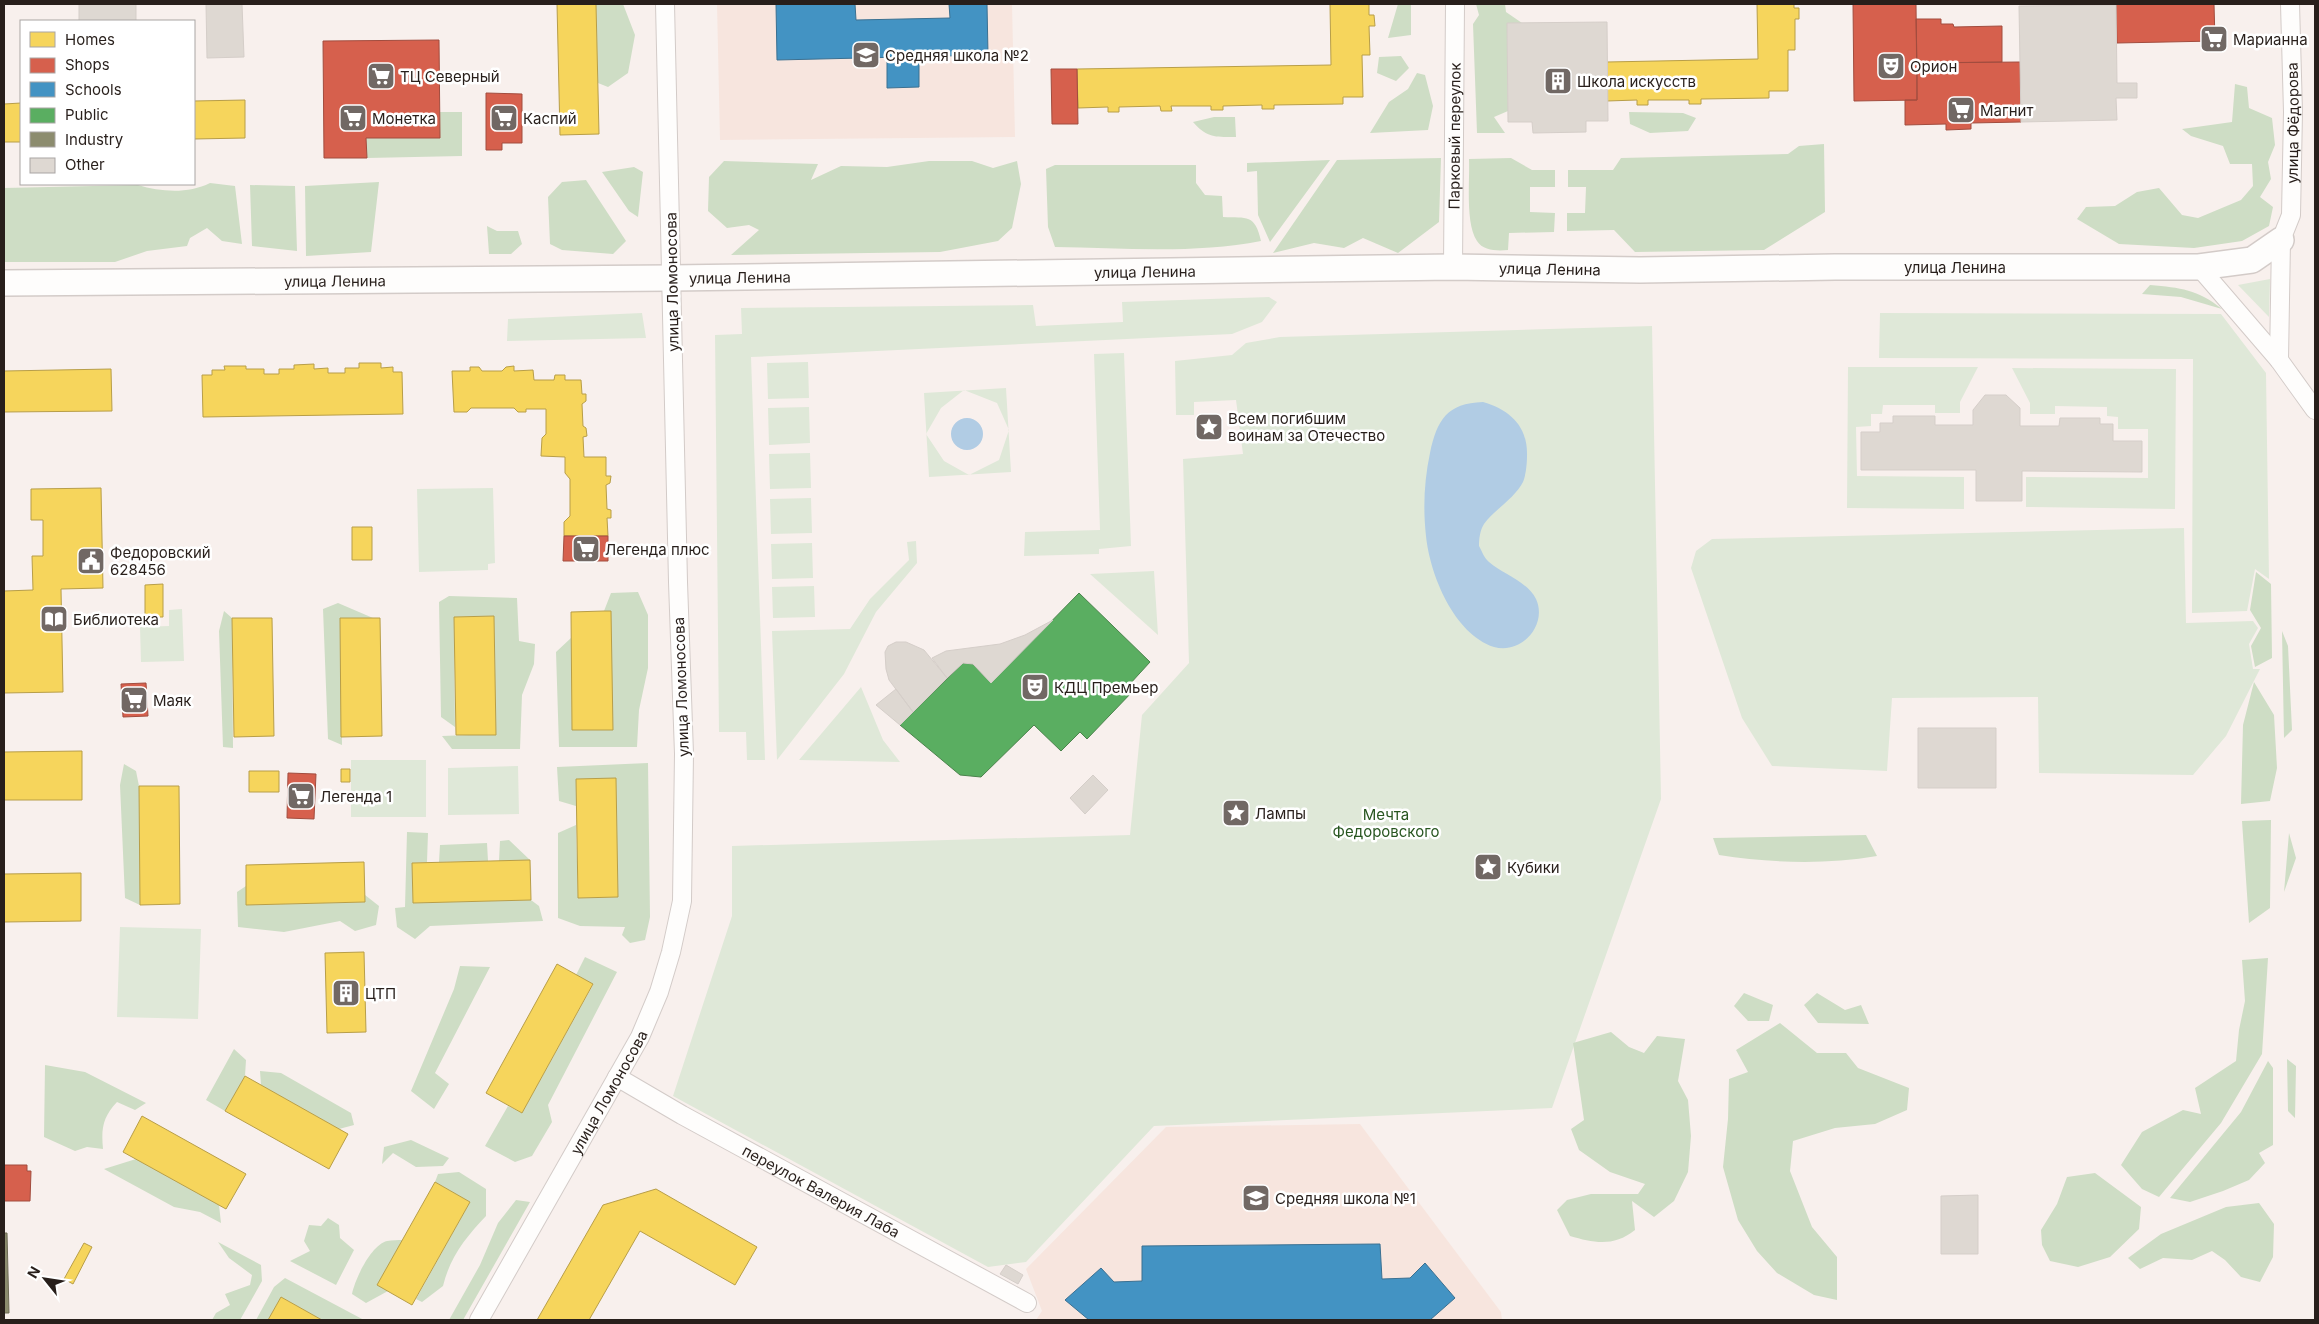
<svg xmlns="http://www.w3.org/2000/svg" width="2319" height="1324" viewBox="0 0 2319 1324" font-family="Inter,sans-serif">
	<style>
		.built { fill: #f7e5de }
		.green { fill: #dfe8d8; fill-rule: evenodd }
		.forest { fill: #ceddc5 }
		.water { fill: #b1cce4 }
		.homes { fill: #f6d55c; stroke: #b89e48 }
		.shops { fill: #d6604d; stroke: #a24c3e }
		.schools { fill: #4393c3; stroke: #3b7091 }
		.public { fill: #5aae61; stroke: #4b834c }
		.industry { fill: #8c8c6e; stroke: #6e6b55 }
		.building { fill: #ded8d2; stroke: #d5cec9 }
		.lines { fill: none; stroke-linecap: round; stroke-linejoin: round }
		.street-casing { stroke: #d3cbc8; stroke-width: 20 }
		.secondary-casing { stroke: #d3cbc8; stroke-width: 28 }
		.street { stroke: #fefdfc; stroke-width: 18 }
		.secondary { stroke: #fefdfc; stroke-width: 25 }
		.labels { text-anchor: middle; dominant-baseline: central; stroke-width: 5; stroke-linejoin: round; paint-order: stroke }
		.poi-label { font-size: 15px; fill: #281f1b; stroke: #fff; text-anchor: start }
		.street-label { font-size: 15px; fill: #281f1b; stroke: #fff }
		.park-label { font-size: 15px; fill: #285620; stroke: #fff }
	</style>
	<rect width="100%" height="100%" fill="#f8f0ed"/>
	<path class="built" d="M717,4h295l3,133 -295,3z
		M1360,1124l141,188 1,8h-466l6,-9 -16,-42 140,-142z"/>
	<path class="green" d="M2270,279l-1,38 -31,-32z
		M1269,297l8,5 -15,20 -30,12 -481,23 14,403h-18l-1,-28h-27l-4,-397 27,-1 -1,-26 292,-3 3,21 87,-4 -1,-20z
		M642,313l4,25 -139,3 1,-22z
		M1880,313l341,1 45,59 3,206 -14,-10 -8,42 -55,2 1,-254 -314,-1z
		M1652,326l9,473 -109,309 -398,18 -128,136 -38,5 -315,-171 59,-180v-70l398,-11 12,-120 47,-52 -6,-204 60,-5 -7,-54 -42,2v13h-18l-1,-54 57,-6 14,-12 34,-6z
		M1124,353l7,193 -32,3v5l-75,2 1,-24 75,-2 -6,-176z
		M808,362l1,36 -41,1 -1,-36z
		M1848,367h130l-18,35v11h-25v-8h-52l-1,9h-11v12l-15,1 1,49 107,1v32l-117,-1z
		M2012,368l164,1 -1,140 -149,-2v-30l122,1v-49h-30v-12l-11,-1v-9l-52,-1v8h-25v-11z
		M1006,388l5,84 -82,5 -5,-84zM964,390l33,13 12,27 -10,30 -30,15 -25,-14 -18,-27 15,-26z
		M809,407l1,36 -41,2 -1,-37z
		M810,453l1,35 -41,1 -1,-35z
		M493,488l2,75 -7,1v6l-69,2 -2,-83z
		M811,498l1,35 -41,1 -1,-35z
		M2184,528l2,95 67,-2 5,7 -9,16 4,25h7l-34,67 -33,39 -154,-2 -1,-76 -146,1 -5,73 -115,-5 -30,-48 -51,-150 5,-17 16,-12z
		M916,541l1,22 -41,49 -32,62 -67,86 -5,-129 78,-2 20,-30 39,-39 -2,-18z
		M812,543l1,35 -41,1 -1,-35z
		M1154,571l4,64 -68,-61z
		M814,586l1,31 -42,1 -1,-31z
		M182,609l2,52 -43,1 -1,-35 29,-1v-16z
		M861,687l22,53 17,22 -101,-2z
		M351,760h75v57h-75z
		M518,766l1,48 -71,1v-47z
		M120,927l81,2 -3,90 -81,-2z"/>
	<path class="forest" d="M596,4h27l12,31 -7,38 -20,14 -10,-4z
		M1398,4h13v31l-23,3z
		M1476,4h29l1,8 16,11 -15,1 1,87 -14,6 11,16h-28l-4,-109 6,-9z
		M1401,56l8,12 -13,13 -19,-8 2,-16z
		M1417,73l8,2 8,31 -5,24 -58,3 19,-31 19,-13z
		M2235,84l12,3 2,21 23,10 3,27 -7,17 3,17 -11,18 13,10 -4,19 -27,15 -48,7 -75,-4 -42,-25 9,-12 29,-1 22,-14 22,-4 23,27 16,3 43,-18 12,-14 -1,-22h-22l-7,-18 -32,-10 -9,-7 50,-7z
		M440,112h22v44l-95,2 -1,-20h73z
		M1629,112l54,1 13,5 -8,13 -38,2 -20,-9z
		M1214,117h21l1,20c-21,0 -29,1 -43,-15z
		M1824,144l1,68 -61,38 -129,2 -21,-22 -47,1v-18h18l1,-26h-18v-17h45l8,-12 167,-4 11,-8z
		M1441,158l-2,64 -41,31 -35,-15 -19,10 -30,-5 -41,10 64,-93z
		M1511,158l21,12h23v17h-25v25l25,1 -1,19 -45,1 -1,17c-10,1 -25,1 -31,-9 -12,-18 -7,-61 -8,-82z
		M1330,160l-60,82 -12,-27 -1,-44 -10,1v-9z
		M724,161l94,3 -7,16 30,-14 46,1 42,-6h43l21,7 24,-7 4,23 -9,44 -14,13 -58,11 -209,3 28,-25 -10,-5 -22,3 -19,-17 1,-34z
		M1055,165h141v18l9,12 17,1 1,21c24,1 32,-3 38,24 -65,13 -139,7 -206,6l-7,-20 -2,-58z
		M634,167l9,5 -5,45 -9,-6 -27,-39z
		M586,180l40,61 -13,13 -51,-4 -12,-6 -2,-47 14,-15z
		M379,182l-8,70 -65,4 -1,-70z
		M210,183l25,3 7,58 -20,-3 -15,-13 -17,10 -3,8 -40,5 -32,11h-111v-74l134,-3c23,7 50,9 72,-2z
		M250,185l45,1 2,65 -45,-5z
		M487,226l10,5h21l4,13 -11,10h-22z
		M2150,285c31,3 47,4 72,24l-41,-12 -39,-3z
		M2256,572l15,12 1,74 -17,9 -4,-21 10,-18 -11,-18z
		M638,592l10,23v53l-9,42 -2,37h-78l-3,-95 15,-14 1,92h40l-8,-119 7,-18z
		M449,596l68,2 2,43 16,3 -1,20 -12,31 -2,54h-68l-10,-13 54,-2 -2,-118 -40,1 1,110 -14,-10 -2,-115z
		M338,603l35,15 -33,1 2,126 -14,-6 -5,-130z
		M224,611l8,7 1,130 -10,-1 -4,-116z
		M2282,631l6,15 4,84 -8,8z
		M2254,682l20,33 3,53 -7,33 -29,3 2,-79z
		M648,763l2,154 -5,23 -15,3 -8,-8 3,-8 -45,-1 -22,-8v-85l18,-8 2,73 40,-1 -2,-118h-40v27l-17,-5 -2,-34z
		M124,764l12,7 3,15 1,119 -15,-7 -5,-113z
		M2271,820l-1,88 -21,15 -7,-102z
		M407,832l21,1 -1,29 -15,1 1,40 118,-3 8,6 4,15 -113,5 -15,13 -18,-12 -2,-19 10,-1z
		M2289,833l7,25 -12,34z
		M1866,835l11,21c-53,9 -106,7 -158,-1l-6,-17z
		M509,840l21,20 -31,1 1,-20z
		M487,843l1,18 -49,1 1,-17z
		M246,886l1,19 118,-3v-7l14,11 -3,19 -21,6 -15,-10 -56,11 -46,-5 -1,-35z
		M585,957l32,15 -69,133 4,17 -20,34 -17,6 -30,-16 23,-40 14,7 71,-128 -17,-10z
		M2268,958l-6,96 -41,69 -62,74 -17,-8 -21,-24 21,-33 41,-22 18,4 -6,-26 41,-27 3,-31 6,-29 -3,-41z
		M460,966l30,1 -55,106 14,11 -15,25 -23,-18 43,-102z
		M1744,993l29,12 -4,16h-21l-14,-15z
		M1817,993l28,17 16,-5 8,19 -51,-1 -14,-18z
		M1780,1023l37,30h29l12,15 51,20 -2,22 -32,14 -40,4 -42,13 -3,30 22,56 25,30v43l-23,-5 -37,-22 -20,-22 -19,-31 -15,-53 5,-48 1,-40 19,-7 -12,-22z
		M1611,1032l18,15 15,6 13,-17 28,3 -7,42 10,19 3,36 -3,36 -14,29 -20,16 -22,-16 3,29c-21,17 -41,13 -65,6l-13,-26 10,-10 24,-6h47l7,-10 -35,-12 -31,-22 -8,-21 13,-9 -11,-77z
		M234,1049l12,11 -1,16 -20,35 -19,-11z
		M2287,1059l9,7 -1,52 -7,-7z
		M2268,1061l5,7v77l-14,8 6,10 -16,17 -26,11 -33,11 -20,-4 71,-86z
		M45,1065l40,7 61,31 -11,7 -18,-8c-14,15 -16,26 -14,47l-16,-2 -12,4 -31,-14z
		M260,1071l21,2 70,40 3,12 -15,4 -78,-44z
		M411,1140l38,18 -6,8 -27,1 -23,-14 -11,11 2,-17z
		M136,1159l83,46 2,18 -21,-11 -26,-5 -70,-38z
		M459,1172l27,17v27c-20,21 -36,41 -43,70l-21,16 -6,-3 54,-97 -35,-20 3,-8z
		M2095,1173l46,34 -2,22 -29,28 -32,10 -28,-6 -8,-16 -1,-15 16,-26 10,-27z
		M516,1200l14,2 -67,118h-14l31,-55 18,-42z
		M2259,1203l15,21 -1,33 -13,25 -19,-5 -16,-17 -13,-9 -20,9 -29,-2 -23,11 -12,-11 33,-24 65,-27z
		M328,1218l11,7 1,13 14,12 -18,35 -46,-24 20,-10 -6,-10 5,-16 12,1z
		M403,1240l-15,51 -22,12 -14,-9c3,-15 19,-49 35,-53 5,-1 11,-1 16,-1z
		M218,1242l43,23 1,16 -22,39h-28l4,-7 14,-8 -5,-11 25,-9 2,-10 -23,-17z
		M285,1278l79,42h-42l-41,-23 -13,23h-12l18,-33z"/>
	<path class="water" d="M1483,402c27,8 45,24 44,54 0,7 -1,19 -4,26 -8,16 -30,29 -39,42 -4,6 -5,15 -5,22 3,5 5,12 10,16 14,12 39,20 47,37 12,26 -15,56 -42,48 -40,-13 -64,-72 -68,-111 -3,-27 -2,-55 4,-83 7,-33 17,-50 53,-51z
		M951 434a16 16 0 1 1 32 0a16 16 0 1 1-32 0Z"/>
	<path class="homes" d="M557,4h39l3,130 -39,1z
		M1330,4h39v11h5l1,11h-6l1,29h-8l1,42h-20v7l-69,1v4h-12v-4l-39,1v4h-12v-4h-40l1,5h-11l-1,-5 -41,1v5h-11v-5l-30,1 -1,-39 254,-4z
		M1757,4h37v4h5v11h-4v31h-7v41h-19v7l-68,1v5h-12v-4h-41v5h-11v-5l-30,1v-39l151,-3z
		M245,100v38l-51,1v-38z
		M21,103v39h-17v-38z
		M359,363h22v5l12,-1v5h9l1,42 -200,3 -1,-42h10v-5h13l-1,-4h22v3h18v5h15v-5h15v-4l20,-1v5l14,-1v5h17v-5h14z
		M514,366v5l19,-1 1,10h20l1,-5h10v5h16l1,14h4v7l-4,3 1,22 3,2 1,8 -4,1 1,20h22v19h5l-1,7 -4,2 1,24 4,1v8h-4l1,18h-44v-14l6,-6v-37l-5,-6v-16l-24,-1 1,-18 4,-4v-25h-20v3h-8l-4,-4h-43l-4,4h-13l-2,-41h18v-4h9l3,4h20l4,-4z
		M111,369l1,42 -108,1v-41z
		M101,488l2,100 -42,1 2,103 -59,1v-102l29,-1 -1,-34h11v-36h-12v-31z
		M352,527h20v33h-20z
		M163,584v33h-18v-32z
		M604,611h7l2,119h-41l-1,-118z
		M494,616l2,119h-40l-2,-118z
		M232,618h40l2,118 -40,1z
		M340,618h40l2,118 -41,1z
		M82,751v49h-78v-48z
		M341,769h9v13h-9z
		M249,771h30v21h-30z
		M616,778l2,119 -40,1 -2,-119z
		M139,786h40l1,118 -40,1z
		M530,860l1,40 -118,3 -1,-40z
		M364,862l1,40 -119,3v-40z
		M81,873v48l-77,1v-48z
		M364,952l2,80 -39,1 -2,-80z
		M557,964l36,20 -71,129 -36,-20z
		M245,1076l103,58 -19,35 -104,-58z
		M142,1116l104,58 -20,35 -103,-57z
		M435,1182l35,20 -58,103 -35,-20z
		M656,1189l101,58 -22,38 -95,-54 -51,89h-52l66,-115z
		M84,1243l8,4 -19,37 -9,-5z
		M281,1297l41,23h-54z"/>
	<path class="shops" d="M1853,4h63l1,96 -63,1z
		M2116,4h98l1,37 -98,2z
		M1916,19h25v5h12l1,3 48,-1v36l-85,1z
		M439,40l1,98h-74l1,20h-43l-1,-117z
		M2020,62l1,60 -50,1v6l-25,1v-6l-41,1v-25h12v-37z
		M1051,69h26l1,55h-26z
		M486,93l36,1v49h-20v7h-16z
		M564,536h44v25h-45z
		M146,683l2,33 -25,1 -2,-33z
		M288,773l28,1 -2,45 -27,-1z
		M4,1165h23v6h4l-1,30h-26z"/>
	<path class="schools" d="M776,4h79l1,16 94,-2 -1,-14h38l1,51 -211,5z
		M887,57h32v30l-32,1z
		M1380,1244l2,35 28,-1 15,-15 30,35 -25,22h-341l-24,-20 36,-32 13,14 28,-1v-35z"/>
	<path class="public" d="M1079,593l71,69 -21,23 5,5 -47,49 -7,-7 -19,19 -27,-26 -53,52 -21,-2 -60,-50 63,-62 10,1 18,19z"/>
	<path class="industry" d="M4,1233h3l2,80h-5z"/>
	<path class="building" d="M79,4h57v17h-57z
		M206,4h36l2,53 -37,1z
		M2116,5l1,78h20v15h-21l1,22 -96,2 -2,-116z
		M1607,22l1,99h-22v11l-53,1 -1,-11h-24l-1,-99z
		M1985,395h21l14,13v18h39l1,-8h40v6h13v17h29v31l-120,-1v30h-46v-31h-115v-38h19v-9h13v-7h42v9h38v-15z
		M1053,620l-62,63 -18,-19 -10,-1 -16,15 -15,-20 14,-7 54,-7 25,-9z
		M896,642h10l18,8 23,28 -34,34 -24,-32 -3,-11 -1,-17 3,-6z
		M896,689l17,23 -13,13 -24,-20z
		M1918,728h78v60h-78z
		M1093,775l15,15 -23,24 -15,-16z
		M1978,1195v59h-37v-58z
		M1006,1265l17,10 -5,9 -18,-10z"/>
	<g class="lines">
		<defs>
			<g id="street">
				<path id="s1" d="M1453,267l2,-263"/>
				<path d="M2199,267l80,93 36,50"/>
				<path id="s2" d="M2279,360l2,-120 10,-25 2,-103 -3,-108"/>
				<path id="s3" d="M617,1077l65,38 345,188"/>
				<path id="s4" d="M479,1320l161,-283 19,-45 12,-40 11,-51 2,-147 -6,-172 -13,-578"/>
			</g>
			<g id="secondary">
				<path id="s5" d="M4,283l667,-5 782,-11 187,3 195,-3h364l53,-7 29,-20"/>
			</g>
		</defs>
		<use href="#street" class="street-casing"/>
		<use href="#secondary" class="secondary-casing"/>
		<use href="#street" class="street"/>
		<use href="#secondary" class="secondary"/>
	</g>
	<defs>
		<symbol id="supermarket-square" viewBox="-11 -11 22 22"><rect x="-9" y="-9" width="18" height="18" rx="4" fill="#716864" stroke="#fff"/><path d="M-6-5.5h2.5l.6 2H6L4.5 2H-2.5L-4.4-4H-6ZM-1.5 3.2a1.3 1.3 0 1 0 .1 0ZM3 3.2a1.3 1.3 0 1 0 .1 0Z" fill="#fff"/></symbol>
		<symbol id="school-square" viewBox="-11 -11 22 22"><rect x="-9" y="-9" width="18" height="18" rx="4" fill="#716864" stroke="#fff"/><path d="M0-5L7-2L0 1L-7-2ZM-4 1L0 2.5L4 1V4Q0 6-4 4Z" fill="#fff"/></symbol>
		<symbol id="theatre-square" viewBox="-11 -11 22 22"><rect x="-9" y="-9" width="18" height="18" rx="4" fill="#716864" stroke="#fff"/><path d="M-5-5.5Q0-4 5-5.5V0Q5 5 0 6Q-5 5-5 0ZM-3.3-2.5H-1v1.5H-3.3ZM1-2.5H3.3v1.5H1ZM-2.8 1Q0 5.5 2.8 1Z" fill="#fff"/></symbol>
		<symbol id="building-square" viewBox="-11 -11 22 22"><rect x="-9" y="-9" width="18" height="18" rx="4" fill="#716864" stroke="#fff"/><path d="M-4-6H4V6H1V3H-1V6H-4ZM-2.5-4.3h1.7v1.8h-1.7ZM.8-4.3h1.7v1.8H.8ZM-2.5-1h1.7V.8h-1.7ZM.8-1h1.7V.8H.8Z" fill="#fff"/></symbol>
		<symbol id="sight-square" viewBox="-11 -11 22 22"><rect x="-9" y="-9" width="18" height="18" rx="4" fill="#716864" stroke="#fff"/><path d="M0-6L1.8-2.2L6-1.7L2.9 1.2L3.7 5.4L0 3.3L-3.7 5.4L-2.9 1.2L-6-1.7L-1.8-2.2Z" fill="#fff"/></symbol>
		<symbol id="civic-square" viewBox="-11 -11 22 22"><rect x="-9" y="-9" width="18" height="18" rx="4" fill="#716864" stroke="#fff"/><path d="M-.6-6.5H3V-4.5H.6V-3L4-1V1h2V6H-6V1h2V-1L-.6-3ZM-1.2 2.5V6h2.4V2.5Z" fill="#fff"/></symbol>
		<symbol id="library-square" viewBox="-11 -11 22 22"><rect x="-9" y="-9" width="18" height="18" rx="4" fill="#716864" stroke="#fff"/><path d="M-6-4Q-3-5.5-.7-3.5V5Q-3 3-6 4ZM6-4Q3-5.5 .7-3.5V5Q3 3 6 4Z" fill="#fff"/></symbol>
	</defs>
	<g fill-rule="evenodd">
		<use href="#supermarket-square" x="2198" y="23" width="32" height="32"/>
		<use href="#school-square" x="850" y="39" width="32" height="32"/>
		<use href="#theatre-square" x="1875" y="50" width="32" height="32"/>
		<use href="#supermarket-square" x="365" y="60" width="32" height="32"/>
		<use href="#building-square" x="1542" y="65" width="32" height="32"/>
		<use href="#supermarket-square" x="1945" y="94" width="32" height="32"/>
		<use href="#supermarket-square" x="337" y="102" width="32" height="32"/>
		<use href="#supermarket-square" x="488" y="102" width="32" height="32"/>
		<use href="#sight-square" x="1193" y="411" width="32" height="32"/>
		<use href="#supermarket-square" x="570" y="533" width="32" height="32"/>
		<use href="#civic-square" x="75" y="545" width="32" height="32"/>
		<use href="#library-square" x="38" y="603" width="32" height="32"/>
		<use href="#theatre-square" x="1019" y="671" width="32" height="32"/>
		<use href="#supermarket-square" x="118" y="684" width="32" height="32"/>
		<use href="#supermarket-square" x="285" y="780" width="32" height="32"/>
		<use href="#sight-square" x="1220" y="797" width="32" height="32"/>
		<use href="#sight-square" x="1472" y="851" width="32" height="32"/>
		<use href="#building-square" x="330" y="977" width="32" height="32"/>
		<use href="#school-square" x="1240" y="1182" width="32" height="32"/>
	</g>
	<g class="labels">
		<g class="poi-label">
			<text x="2233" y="39">Марианна</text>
			<text x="885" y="55">Средняя школа №2</text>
			<text x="1910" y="66">Орион</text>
			<text x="400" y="76">ТЦ Северный</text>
			<text x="1577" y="81">Школа искусств</text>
			<text x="1980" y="110">Магнит</text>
			<text x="372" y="118">Монетка</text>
			<text x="523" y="118">Каспий</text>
			<text x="1228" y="418">Всем погибшим<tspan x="1228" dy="17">воинам за Отечество</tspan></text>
			<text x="605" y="549">Легенда плюс</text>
			<text x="110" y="552">Федоровский<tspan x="110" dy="17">628456</tspan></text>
			<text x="73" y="619">Библиотека</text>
			<text x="1054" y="687">КДЦ Премьер</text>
			<text x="153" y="700">Маяк</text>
			<text x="320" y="796">Легенда 1</text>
			<text x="1255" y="813">Лампы</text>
			<text x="1507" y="867">Кубики</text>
			<text x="365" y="993">ЦТП</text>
			<text x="1275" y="1198">Средняя школа №1</text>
		</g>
		<g class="street-label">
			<text stroke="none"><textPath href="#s2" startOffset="239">улица Фёдорова</textPath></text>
			<text stroke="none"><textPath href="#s1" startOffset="131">Парковый переулок</textPath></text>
			<text stroke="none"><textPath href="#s5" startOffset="1951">улица Ленина</textPath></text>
			<text stroke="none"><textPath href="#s5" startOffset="1546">улица Ленина</textPath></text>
			<text stroke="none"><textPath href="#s5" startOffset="1141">улица Ленина</textPath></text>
			<text stroke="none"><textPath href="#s5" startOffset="736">улица Ленина</textPath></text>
			<text stroke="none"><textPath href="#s5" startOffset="331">улица Ленина</textPath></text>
			<text transform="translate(672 282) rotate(-91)">улица Ломоносова</text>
			<text transform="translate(681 687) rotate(-92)">улица Ломоносова</text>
			<text stroke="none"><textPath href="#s4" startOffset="262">улица Ломоносова</textPath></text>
			<text stroke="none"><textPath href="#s3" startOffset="234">переулок Валерия Лаба</textPath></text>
		</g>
		<g class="park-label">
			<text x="1386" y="814">Мечта<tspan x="1386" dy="17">Федоровского</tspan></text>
		</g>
	</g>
	<rect width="2319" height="1324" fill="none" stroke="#281f1b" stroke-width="10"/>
	<rect x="20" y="20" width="175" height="165" fill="#ffffff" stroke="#a9a5a4"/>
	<rect x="30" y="32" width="25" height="15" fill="#f6d55c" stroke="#a9a5a4"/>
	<text x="65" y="45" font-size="15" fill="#281f1b">Homes</text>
	<rect x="30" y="58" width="25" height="15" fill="#d6604d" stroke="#a9a5a4"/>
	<text x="65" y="70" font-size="15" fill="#281f1b">Shops</text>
	<rect x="30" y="82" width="25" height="15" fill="#4393c3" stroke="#a9a5a4"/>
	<text x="65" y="95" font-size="15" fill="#281f1b">Schools</text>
	<rect x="30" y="108" width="25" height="15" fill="#5aae61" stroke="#a9a5a4"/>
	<text x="65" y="120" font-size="15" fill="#281f1b">Public</text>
	<rect x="30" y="132" width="25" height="15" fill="#8c8c6e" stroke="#a9a5a4"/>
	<text x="65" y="145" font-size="15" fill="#281f1b">Industry</text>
	<rect x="30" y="158" width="25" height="15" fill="#ded8d2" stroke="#a9a5a4"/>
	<text x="65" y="170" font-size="15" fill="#281f1b">Other</text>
	<g transform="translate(45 1279) rotate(300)" stroke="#ffffff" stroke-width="4" paint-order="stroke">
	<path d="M0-4L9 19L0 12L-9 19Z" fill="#281f1b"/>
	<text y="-8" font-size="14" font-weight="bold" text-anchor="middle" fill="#281f1b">N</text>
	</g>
</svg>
